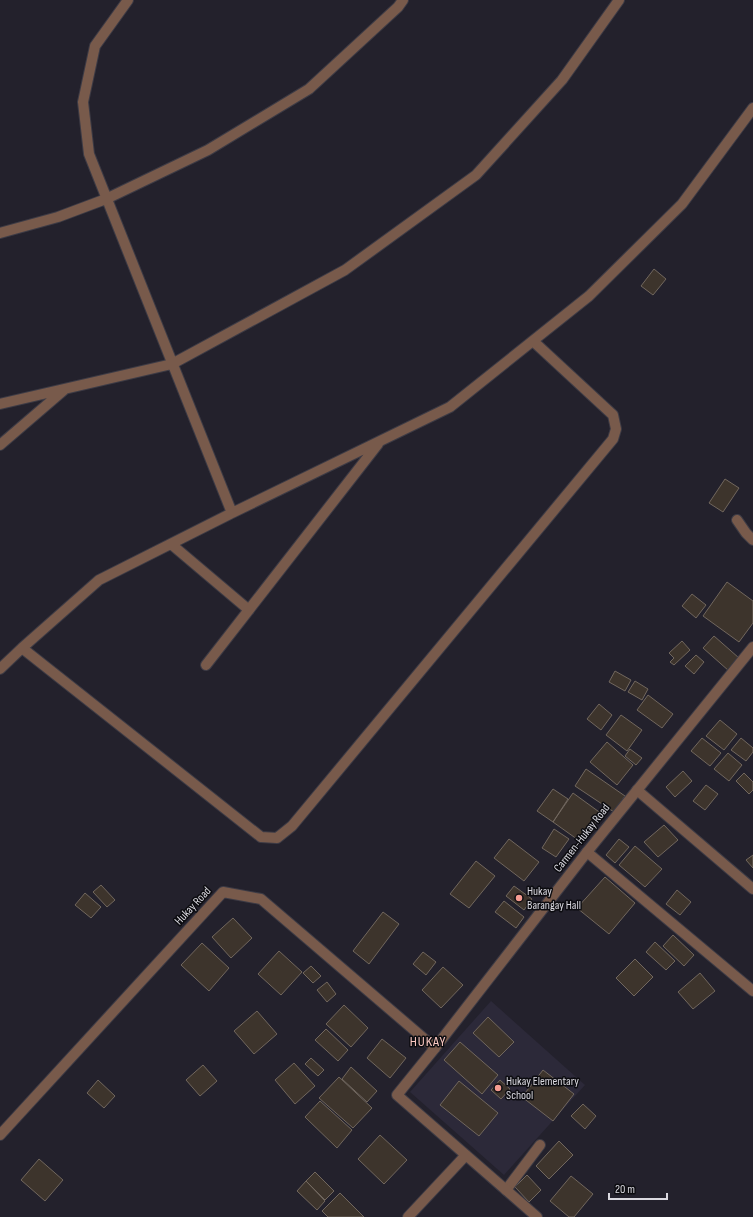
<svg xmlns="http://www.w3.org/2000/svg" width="753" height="1217" viewBox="0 0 753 1217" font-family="'Sofia Sans Condensed',sans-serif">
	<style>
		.built { fill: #2c2939 }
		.building { fill: #3d342c; stroke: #71675e }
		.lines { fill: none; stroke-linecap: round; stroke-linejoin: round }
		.service-casing { stroke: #3d3b45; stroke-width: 12 }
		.minor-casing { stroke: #3d3b45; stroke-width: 12 }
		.tertiary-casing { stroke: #3d3b45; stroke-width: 12 }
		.service { stroke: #785a4b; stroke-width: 10 }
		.minor { stroke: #785a4b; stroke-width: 10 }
		.tertiary { stroke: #785a4b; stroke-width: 10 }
		.poi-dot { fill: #f59c92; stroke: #0c0c10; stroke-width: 1.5 }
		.labels { text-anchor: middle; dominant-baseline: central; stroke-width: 3; stroke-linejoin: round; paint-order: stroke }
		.street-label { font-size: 12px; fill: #dad9e0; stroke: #0c0c10 }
		.poi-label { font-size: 12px; fill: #dad9e0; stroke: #0c0c10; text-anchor: start }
		.quarter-label { font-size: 14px; letter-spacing: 1px; fill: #fdcac3; stroke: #0c0c10 }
	</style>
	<rect width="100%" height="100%" fill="#23212c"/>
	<path class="built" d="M491,1001l94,84 -81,90 -94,-83z"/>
	<path class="building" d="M654,269l12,10 -13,16 -12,-9z
		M725,479l14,9 -16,24 -14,-9z
		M727,582l26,19v22l-14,19 -36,-26z
		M692,594l14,11 -10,13 -14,-12z
		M714,636l25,22 -10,13 -26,-23z
		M682,641l8,9 -16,15 -4,-3 4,-4 -5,-5z
		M696,655l8,7 -10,12 -9,-8z
		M615,671l16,9 -6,11 -16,-9z
		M635,681l13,8 -6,11 -14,-8z
		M648,695l25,19 -11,14 -25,-18z
		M599,704l13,11 -11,15 -14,-11z
		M621,715l21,15 -15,21 -21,-16z
		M720,720l17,14 -13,16 -18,-14z
		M702,738l19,15 -11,13 -19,-15z
		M741,738l12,10v4l-7,9 -15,-11z
		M607,742l26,23 -16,20 -27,-23z
		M630,749l12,9 -6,7 -11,-9z
		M728,753l14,12 -13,16 -15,-12z
		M586,769l39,27 -11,16 -39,-26z
		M683,771l9,10 -17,16 -9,-10z
		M744,773l9,9v8l-4,4 -13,-13z
		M706,785l12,9 -13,16 -12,-9z
		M553,789l15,10 -15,23 -16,-11z
		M573,793l29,21 -21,28 -28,-20z
		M664,825l14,15 -20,17 -14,-15z
		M554,829l15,10 -13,18 -14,-9z
		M509,839l30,23 -15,19 -30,-23z
		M619,839l10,8 -14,16 -9,-8z
		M635,846l27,23 -17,18 -26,-22z
		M753,855v13l-7,-8z
		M476,861l19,15 -26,32 -19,-14z
		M605,877l30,26 -26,31 -32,-26z
		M101,885l14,15 -8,7 -14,-15z
		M514,886l18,13 -8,11 -18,-14z
		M677,890l14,12 -11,13 -14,-11z
		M85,893l16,14 -10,11 -16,-13z
		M504,901l20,16 -8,11 -21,-16z
		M383,912l16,12 -30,40 -16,-13z
		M233,918l19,20 -21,20 -19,-21z
		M673,935l21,20 -10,11 -21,-20z
		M655,942l20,19 -9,9 -20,-18z
		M202,943l27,25 -20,23 -28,-26z
		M279,951l23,21 -21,23 -23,-21z
		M423,952l13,10 -10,13 -13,-11z
		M635,959l18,18 -19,19 -18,-18z
		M311,966l10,10 -8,7 -10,-10z
		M443,967l20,18 -22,23 -19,-18z
		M700,973l15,18 -22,18 -15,-17z
		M327,982l9,12 -9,8 -10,-12z
		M344,1005l24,23 -17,19 -25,-23z
		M257,1011l20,23 -23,20 -20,-23z
		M488,1017l26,25 -15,15 -26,-24z
		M326,1029l22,21 -10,11 -23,-21z
		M382,1039l24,19 -16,20 -23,-20z
		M460,1042l38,33 -16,19 -38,-34z
		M311,1058l13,12 -6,6 -13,-12z
		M294,1063l21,23 -20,18 -20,-24z
		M203,1065l14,16 -17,15 -14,-16z
		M351,1067l26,24 -10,11 -25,-23z
		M543,1070l31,24 -21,27 -31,-24z
		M339,1077l33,31 -19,20 -34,-30z
		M98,1080l17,16 -11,12 -17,-15z
		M500,1080l10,9 -9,10 -10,-9z
		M459,1081l39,32 -19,23 -39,-31z
		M320,1101l32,29 -15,18 -32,-31z
		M583,1104l13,12 -11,13 -14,-13z
		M380,1135l27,25 -23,24 -26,-25z
		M559,1141l14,14 -24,24 -13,-13z
		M39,1159l24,21 -18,21 -24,-21z
		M315,1172l19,19 -9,9 -19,-19z
		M527,1175l14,15 -12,12 -14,-15z
		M571,1176l22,18 -19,23h-5l-19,-16z
		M306,1181l19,20 -8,9 -20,-19z
		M340,1193l24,24h-36l-6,-6z"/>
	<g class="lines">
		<defs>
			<path id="service" d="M737,520l9,13 7,7
				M506,1190l34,-45"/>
			<path id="minor" d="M128,0l-33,46 -12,56 6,52 143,359
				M0,233l58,-16 48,-18 102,-49 101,-61 89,-82 5,-7
				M0,404l172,-40 173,-94 131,-95 86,-95 57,-80
				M0,445l64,-55
				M171,544l78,66
				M22,648l239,189 16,1 15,-12 321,-387 3,-10 -3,-14 -80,-74
				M206,665l172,-221
				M0,669l22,-21 77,-68 133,-67 218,-106 139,-111 93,-92 71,-96
				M637,790l116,99
				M587,852l166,139
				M435,1048l-38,47 140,122
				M408,1217l58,-62"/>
			<path id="tertiary" d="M0,1135l223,-243 38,7 174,149 152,-196 166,-205"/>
		</defs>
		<use href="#service" class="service-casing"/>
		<use href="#minor" class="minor-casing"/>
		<use href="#tertiary" class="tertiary-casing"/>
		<use href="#service" class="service"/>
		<use href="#minor" class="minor"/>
		<use href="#tertiary" class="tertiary"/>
	</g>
	<g class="poi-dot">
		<circle cx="519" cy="898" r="4"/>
		<circle cx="498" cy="1088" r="4"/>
	</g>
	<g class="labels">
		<g class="street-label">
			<text transform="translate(582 838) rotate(-52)">Carmen-Hukay Road</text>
			<text transform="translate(193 906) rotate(-47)">Hukay Road</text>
		</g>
		<g class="poi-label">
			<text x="527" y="891">Hukay<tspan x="527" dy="14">Barangay Hall</tspan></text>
			<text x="506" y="1081">Hukay Elementary<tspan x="506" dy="14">School</tspan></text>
		</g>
		<g class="quarter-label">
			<text x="428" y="1041">HUKAY</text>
		</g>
	</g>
	<path d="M609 1193v6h58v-6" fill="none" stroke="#dad9e0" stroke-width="2"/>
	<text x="615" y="1193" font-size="12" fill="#dad9e0" stroke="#0c0c10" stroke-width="3" paint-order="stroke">20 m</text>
</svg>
